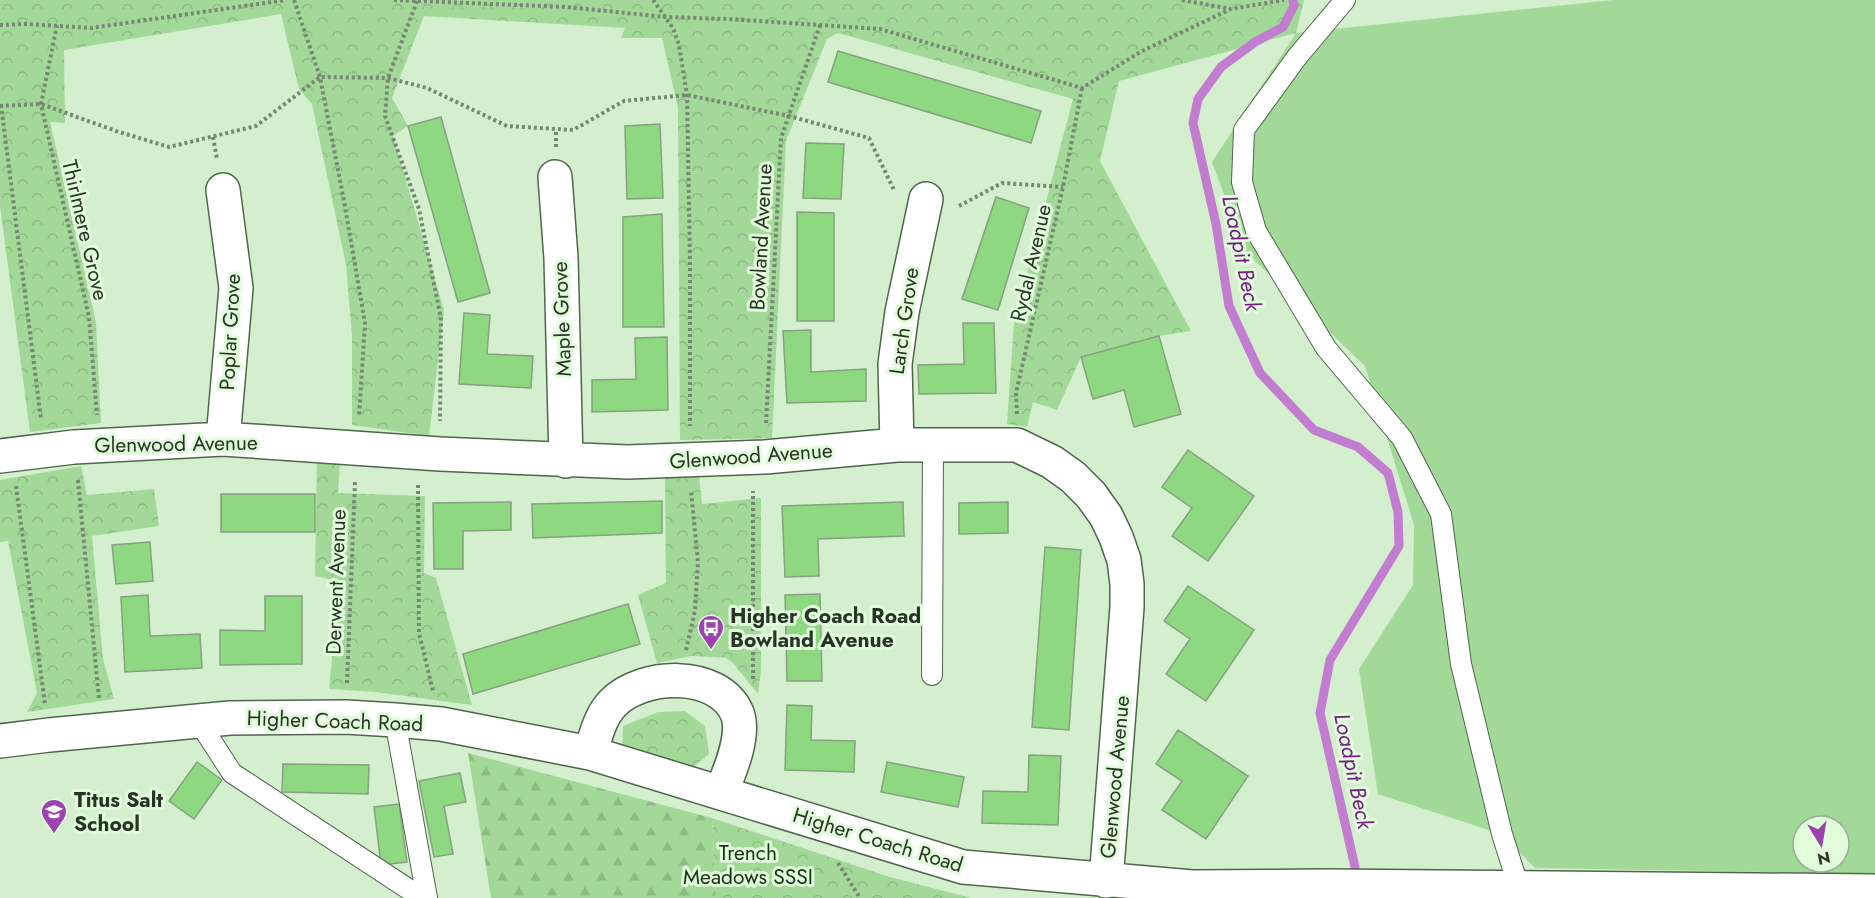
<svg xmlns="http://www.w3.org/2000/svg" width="1875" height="898" viewBox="0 0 1875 898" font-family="Jost,sans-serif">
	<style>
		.grass { fill: #a2d999; fill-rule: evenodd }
		.forest { fill: url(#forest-firs) }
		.park { fill: url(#park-crowns) }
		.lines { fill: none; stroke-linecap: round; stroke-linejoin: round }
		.stream { stroke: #c27cd0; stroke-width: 9 }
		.building { fill: #8dd881; stroke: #87a182; stroke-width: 1.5 }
		.service-casing { stroke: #4e674a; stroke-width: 22 }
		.minor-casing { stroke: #4e674a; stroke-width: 36 }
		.path { stroke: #768872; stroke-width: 4; stroke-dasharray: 3 3; stroke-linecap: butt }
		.service { stroke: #fff; stroke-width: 20 }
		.minor { stroke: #fff; stroke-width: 33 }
		.labels { text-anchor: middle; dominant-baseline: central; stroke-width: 6; stroke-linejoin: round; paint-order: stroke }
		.street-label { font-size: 21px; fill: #293427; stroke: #e0fcdb }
		.poi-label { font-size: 21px; font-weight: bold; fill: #293427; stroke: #e0fcdb; text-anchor: start }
		.park-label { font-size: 21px; fill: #153310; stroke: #e0fcdb }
		.water-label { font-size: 22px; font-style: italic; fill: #741e84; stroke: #e0fcdb }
	</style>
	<defs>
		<pattern id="forest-firs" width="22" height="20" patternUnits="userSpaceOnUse" patternTransform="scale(1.5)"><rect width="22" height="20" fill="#a2d999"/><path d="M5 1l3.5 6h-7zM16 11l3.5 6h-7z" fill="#8cbb84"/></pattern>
		<pattern id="park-crowns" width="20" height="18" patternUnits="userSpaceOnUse" patternTransform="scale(1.5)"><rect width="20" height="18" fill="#a2d999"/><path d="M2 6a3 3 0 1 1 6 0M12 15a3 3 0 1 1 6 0" fill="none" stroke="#8cbb84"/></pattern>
	</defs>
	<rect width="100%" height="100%" fill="#d3efcd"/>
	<path class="grass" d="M1613,0h262v874l-340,-6 -34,-34 -123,-40 -19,-125 54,-84 1,-60 -49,-159 -120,-115 -33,-89 84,-129zM1803,826h36v36h-36z"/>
	<path class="forest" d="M468,753l244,65 4,80h-225z"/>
	<path class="park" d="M0,0h1304l-8,33 -177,48 -19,80 91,170 -32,5 -78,21 -24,53 -24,-8 -6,25 -20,-3 7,-101 59,-224 -235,-66 -11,6 -41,102 -14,297 -92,2 -2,-332 -16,-70h-41l4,-10 -201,-12 -32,82 16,28 -15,10 51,174 -15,126 -77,-11v-89l-6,-71 -34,-161 -13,-15 -18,-75 -217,36 1,73 -15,-1 46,200 5,101 -71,9 -30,-226z
		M317,461l23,1 -2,31 87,3 -1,77 12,5 36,127 -97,-13 -46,-3 10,-108 -24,-5z
		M81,466l6,29 67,-6 5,37 -67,10 11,123 11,40 -87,13 10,-19 -29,-152 -8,1v-62z
		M699,476l3,28 59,-6v172l-3,24 -25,-31 -6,-5 -35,-2 -35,7 -19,-68 28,-12 -1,-105z
		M685,711l20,15 4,28 -18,15 -69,-23 1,-20 35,-14z
		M712,818l178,59 81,21h-255z"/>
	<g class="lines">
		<path class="stream" d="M1293,0l1,6 -11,21 -28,15 -34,25 -23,32 -5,24 23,101 13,82 31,67 54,57 44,17 30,26 10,39 1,34 -69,114 -10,53 35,154 -1,14"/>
	</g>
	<path class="building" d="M838,51l203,60 -10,32 -203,-61z
		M441,117l49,176 -32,9 -50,-176z
		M660,124l3,74 -36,1 -2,-73z
		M806,143l38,1 -3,55 -38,-1z
		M996,197l33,11 -31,102 -36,-11z
		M797,212l37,1v108h-37z
		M662,214l2,113h-41v-110z
		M464,313l26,2 -3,39 46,2 -2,32 -72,-4z
		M963,323h31l2,70 -77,1 -1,-29 46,-1z
		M811,330v42l55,-3v32l-79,2 -4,-72z
		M1159,336l22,78 -47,13 -10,-37 -31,9 -12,-42z
		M667,337l1,73 -76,2v-32l44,-1 -1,-41z
		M1188,450l66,46 -46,65 -36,-25 20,-28 -30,-21z
		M221,494h94v38h-94z
		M662,501v32l-129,5 -1,-34z
		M511,502v28l-48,1v38h-29l-1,-66z
		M903,502l1,34 -86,3 1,37 -34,1 -3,-71z
		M1008,502v31l-49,1v-31z
		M150,542l3,39 -37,3 -4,-39z
		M1045,547l36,3 -12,180 -37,-3z
		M1188,586l66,44 -48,71 -40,-27 24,-35 -26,-18z
		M820,594l2,87h-35l-2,-86z
		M148,595l2,41 50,-2 2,34 -77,4 -4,-75z
		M265,596h37v68l-82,1v-35l45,1z
		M628,604l12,40 -167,50 -10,-40z
		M787,705l25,1 -1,34 44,1 -1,31 -69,-2z
		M1178,730l70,46 -42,63 -44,-29 20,-29 -26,-17z
		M1029,755l32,1 -3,69 -76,-2 1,-32 45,1z
		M197,762l25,18 -28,39 -25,-18z
		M887,762l77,15 -6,30 -77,-15z
		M283,764l86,1 -1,29 -86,-2z
		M460,773l6,29 -22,4 9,48 -19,3 -15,-76z
		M399,804l8,58 -26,3 -7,-58z"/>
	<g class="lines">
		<defs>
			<path id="service" d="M1345,0l-48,57 -53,73 -2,52 14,49 70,117 76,90 39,76 20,150 41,170 17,54
				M932,675l1,-232
				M395,720l32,178
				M199,722l33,51 190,125"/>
			<path id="minor" d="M555,177l6,81 5,203
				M223,439l13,-151 -13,-98
				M897,445l-2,-81 7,-52 24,-113
				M0,456l74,-9 149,-8 217,15 188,8 137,-5 132,-12h120l35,17 21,15 18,18 15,21 10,21 8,23 3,24v23l-21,274
				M0,741l49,-6 181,-17 116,-1 49,3 46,4 149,29 373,114 229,20 134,-1 549,5
				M590,753c6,-17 10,-37 23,-50 29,-30 105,-33 124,10 9,22 -8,60 -16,80"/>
		</defs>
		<use href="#service" class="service-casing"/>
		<use href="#minor" class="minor-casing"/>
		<path class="path" d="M294,0l26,77 24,124 21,122 -6,94
			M394,0l172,7 100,10 63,2 151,10 202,59 60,-37 89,-42 53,-9
			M653,0l20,28 6,17 8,50 3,166v165
			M1182,0l49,9
			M417,1l-29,77 -3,38 34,93 22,110 -1,102
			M0,25l27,-1 64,4 195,-28
			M57,25l-16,79 48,213 8,98
			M1,105l40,314
			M0,106l41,-2 75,27 53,16 87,-21 64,-49 68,1 39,10 80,38 66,4 51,-29 63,-6 102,21 80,22 25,52
			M213,137l4,22
			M556,147v-18
			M959,206l43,-23 61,4
			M1017,414l-1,-21 47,-206 19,-99
			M766,423l15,-285 39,-113
			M78,480l21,219
			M418,485l1,148 14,58
			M16,486l29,218
			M686,650l9,-39 3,-49 -7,-71
			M753,679v-188
			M347,683l8,-202
			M838,863l22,35"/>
		<use href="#service" class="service"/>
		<use href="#minor" class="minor"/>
	</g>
	<defs>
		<symbol id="bus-pin" viewBox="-11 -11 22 30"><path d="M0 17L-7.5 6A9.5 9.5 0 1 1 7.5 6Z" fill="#9d43ae" stroke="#e0fcdb"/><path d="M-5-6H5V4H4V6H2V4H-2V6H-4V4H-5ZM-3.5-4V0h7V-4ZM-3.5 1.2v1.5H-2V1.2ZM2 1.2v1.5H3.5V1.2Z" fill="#fff"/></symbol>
		<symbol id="school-pin" viewBox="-11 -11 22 30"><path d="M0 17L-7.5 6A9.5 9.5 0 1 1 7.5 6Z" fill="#9d43ae" stroke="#e0fcdb"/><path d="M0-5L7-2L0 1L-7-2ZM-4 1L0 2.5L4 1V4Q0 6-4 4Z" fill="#fff"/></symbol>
	</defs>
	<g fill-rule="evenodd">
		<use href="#bus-pin" x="696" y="613" width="30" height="40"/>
		<use href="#school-pin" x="39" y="797" width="30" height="40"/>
	</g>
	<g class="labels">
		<g class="street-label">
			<text transform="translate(85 230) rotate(77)">Thirlmere Grove</text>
			<text transform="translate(761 237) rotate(-87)">Bowland Avenue</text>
			<text transform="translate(1031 263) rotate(-77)">Rydal Avenue</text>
			<text transform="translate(562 319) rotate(-92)">Maple Grove</text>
			<text transform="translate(904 321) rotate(-82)">Larch Grove</text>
			<text transform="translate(230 332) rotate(-87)">Poplar Grove</text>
			<text transform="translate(176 444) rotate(-1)">Glenwood Avenue</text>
			<text transform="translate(751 456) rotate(-4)">Glenwood Avenue</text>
			<text transform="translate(336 582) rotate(-88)">Derwent Avenue</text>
			<text transform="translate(335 721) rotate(2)">Higher Coach Road</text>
			<text transform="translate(1115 777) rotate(-85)">Glenwood Avenue</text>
			<text transform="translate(878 840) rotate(17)">Higher Coach Road</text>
		</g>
		<g class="poi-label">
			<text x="730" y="616">Higher Coach Road<tspan x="730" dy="24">Bowland Avenue</tspan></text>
			<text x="74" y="800">Titus Salt<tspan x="74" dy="24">School</tspan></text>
		</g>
		<g class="park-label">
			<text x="748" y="853">Trench<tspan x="748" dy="24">Meadows SSSI</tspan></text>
		</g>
		<g class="water-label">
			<text transform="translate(1242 253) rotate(78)">Loadpit Beck</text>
			<text transform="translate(1354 771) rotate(78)">Loadpit Beck</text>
		</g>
	</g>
	<g transform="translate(1821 844) rotate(169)"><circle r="28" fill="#e0fcdb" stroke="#97ac93" stroke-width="1.5"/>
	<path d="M0-4.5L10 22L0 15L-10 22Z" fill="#9d43ae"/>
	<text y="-9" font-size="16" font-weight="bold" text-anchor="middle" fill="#293427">N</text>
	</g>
</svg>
